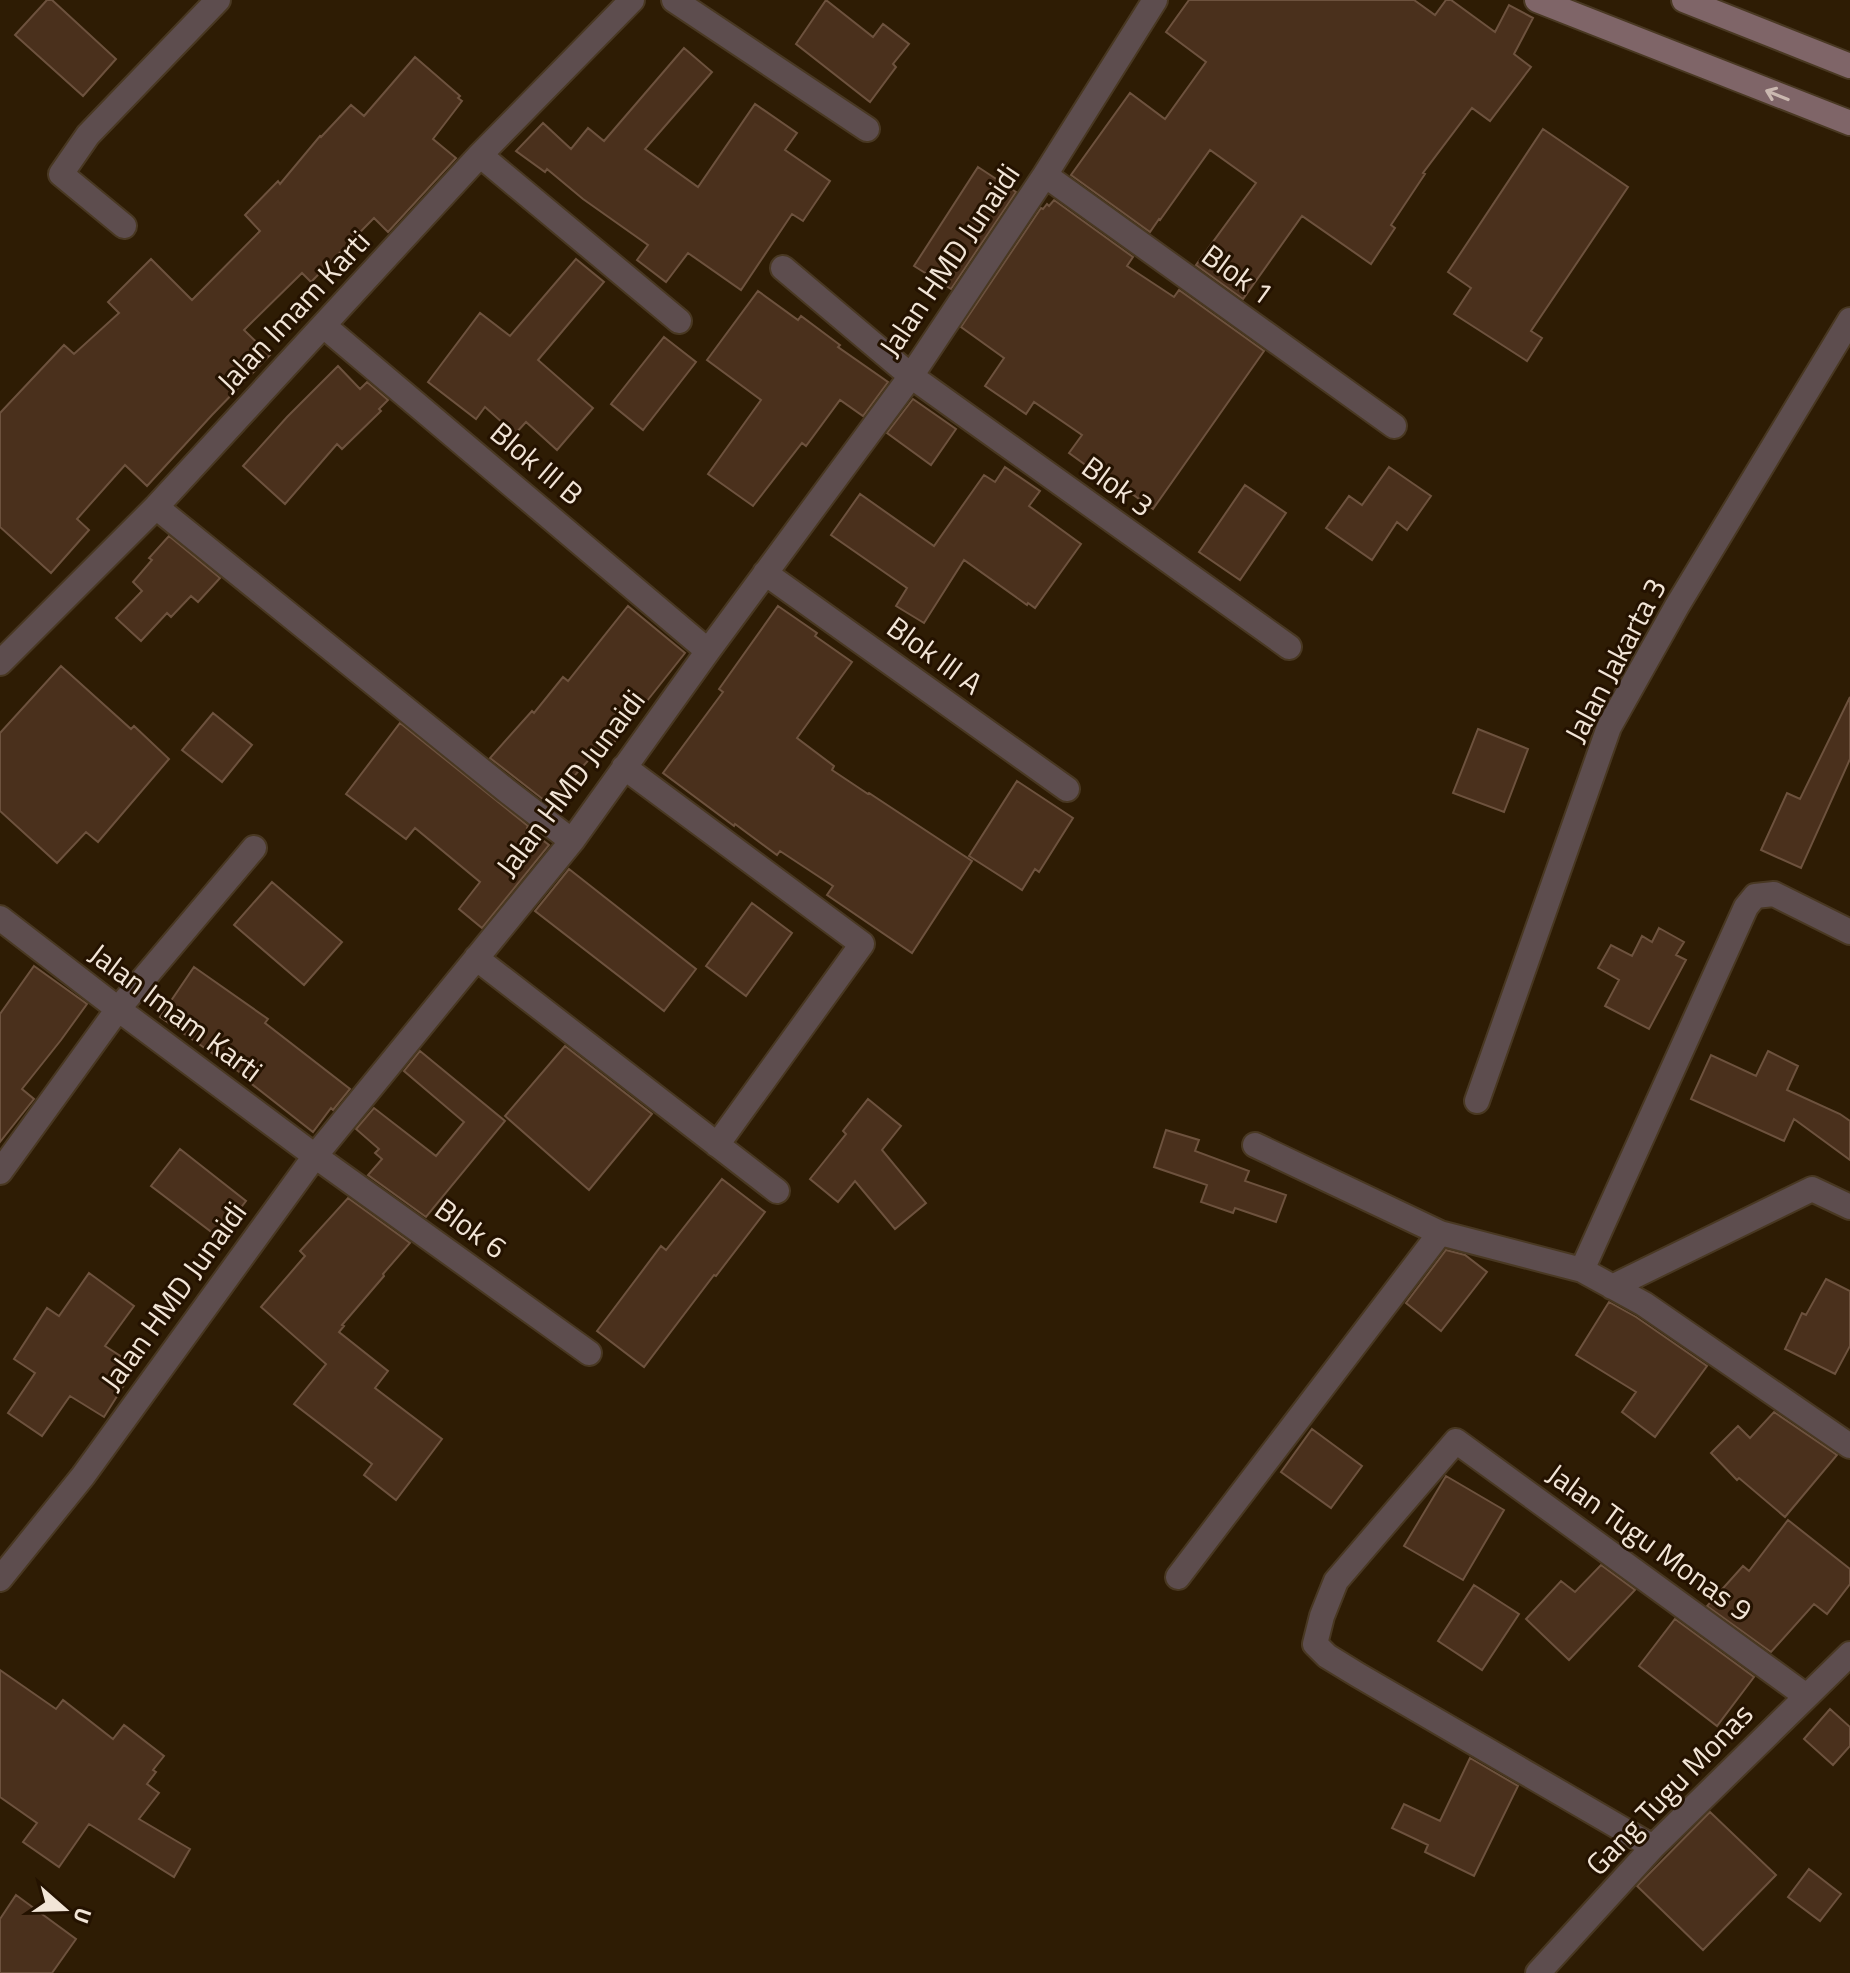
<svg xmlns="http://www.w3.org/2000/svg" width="1850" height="1973" viewBox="0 0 1850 1973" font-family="'Titillium Web',sans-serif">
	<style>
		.building { fill: #4a301c; stroke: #6d523e; stroke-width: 2 }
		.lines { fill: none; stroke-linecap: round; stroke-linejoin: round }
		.street-casing { stroke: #493822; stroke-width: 28 }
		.secondary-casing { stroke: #493822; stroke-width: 28 }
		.street { stroke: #5d4d4e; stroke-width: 24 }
		.secondary { stroke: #7f6568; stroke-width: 24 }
		.oneway { stroke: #cab8b0 }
		.labels { text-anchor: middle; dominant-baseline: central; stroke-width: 6; stroke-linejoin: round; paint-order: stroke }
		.street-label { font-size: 30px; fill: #f2e5d7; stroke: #241200 }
	</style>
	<rect width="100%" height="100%" fill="#2e1c04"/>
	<path class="building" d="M47,0h5l64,59 -33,37 -68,-61z
		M826,0l47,37 10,-13 26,20 -16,20 3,3 -26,35 -74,-58z
		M1189,0h225l21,15 11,-15h5l44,32 14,-27 24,13 -19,36 17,13 -41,54 -18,-13 -49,65 2,1 -34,51 4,3 -24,36 -69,-48 -59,83 -47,-34 60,-82 -46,-33 -50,70 -1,-1 -9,13 -79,-57 59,-82 35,26 41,-57 -40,-30z
		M684,48l28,24 -67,77 53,38 57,-83 42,29 -12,17 45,31 -27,40 -11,-7 -51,76 -53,-37 -22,29 -29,-22 11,-15 -65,-46 -36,-30 -2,3 -29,-21 27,-28 28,26 17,-21 16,13z
		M415,57l45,39 -2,2 4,3 -29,38 23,19 -68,74 -14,-14 -63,64 -9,-9 -58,57 26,25 -58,60 -65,71 -22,-21 -48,54 12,11 -38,43 -51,-46v-114l64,-68 10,9 45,-41 -11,-11 43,-43 41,41 68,-69 -15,-16 33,-34 2,3 40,-48 1,1 30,-32 13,11z
		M1543,129l85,58 -97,144 11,7 -15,23 -73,-47 17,-26 -23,-16z
		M978,167l38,25 -65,97 -37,-23z
		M1054,200l79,57 -6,9 47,31 5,-7 85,61 -111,158 -46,-33 -2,3 -36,-26 13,-18 -48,-33 -8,12 -41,-28 19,-28 -43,-31 80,-119 2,1 4,-5 2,2z
		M576,259l28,23 -66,78 55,48 -36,42 -31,-28 -11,12 -30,-27 -9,12 -48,-37 52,-69 30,23z
		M758,291l40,29 3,-4 39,29 -2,2 50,35 -25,34 -23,-16 -34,46 -4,-3 -49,63 -45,-32 53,-74 -54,-40z
		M664,337l32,25 -53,68 -32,-26z
		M338,366l22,23 7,-7 21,18 -9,9 2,2 -39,38 -5,-5 -52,60 -42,-38 44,-49z
		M913,399l43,30 -25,36 -44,-32z
		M1005,467l35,24 -11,15 52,38 -46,64 -7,-5 -1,2 -63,-45 -40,63 -28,-17 11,-18 -76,-53 29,-41 74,52 50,-71 11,7z
		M1389,467l42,29 -24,34 -10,-8 -25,38 -46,-32 23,-32 13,9z
		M1245,485l41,28 -46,67 -41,-28z
		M169,536l51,42 -22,24 -7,-6 -20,21 -4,-4 -26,28 -25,-23 26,-27 -9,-9 19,-22 -3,-2z
		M628,606l57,47 -84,106 -7,-5 -45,50 -59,-46 42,-47 2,2 29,-36 5,4z
		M778,606l39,27 -2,3 37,26 -55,76 37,28 -2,4 36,24 1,-1 103,68 -60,92 -85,-58 6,-9 -53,-35 -3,4 -42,-31 -1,2 -71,-53 60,-81 -4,-3z
		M61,666l70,63 3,-3 35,33 -71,83 -12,-10 -29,31 -57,-52v-78z
		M1850,697v62l-49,109 -40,-18 26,-57 13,6z
		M213,713l39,32 -30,37 -40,-32z
		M400,723l128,103 -1,2 22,17 -67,83 -23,-19 21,-27 -65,-54 -9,11 -60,-45z
		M1478,729l50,20 -24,63 -51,-19z
		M1017,781l56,37 -34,54 -4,-3 -13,21 -53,-34z
		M569,869l127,100 -32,42 -129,-100z
		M272,882l70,60 -38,43 -70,-60z
		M752,903l40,30 -46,63 -40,-30z
		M1659,928l25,14 -8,13 10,5 -37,69 -44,-23 14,-26 -21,-12 13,-23 21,11 10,-20 10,6z
		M34,966l53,38 -26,36 -39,49 12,10 -34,43v-128z
		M194,967l74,52 -3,4 85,66 -17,21 -2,-2 -18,24 -69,-54 1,-2 -85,-59z
		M565,1046l87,68 -63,76 -84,-74z
		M420,1051l85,70 -79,96 -58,-42 14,-16 -7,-6 4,-4 -23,-20 18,-21 62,48 28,-34 -60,-51z
		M1768,1051l30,15 -11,24 53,24 10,7v39l-56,-41 -10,22 -93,-42 20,-44 45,21z
		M868,1099l33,27 -19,24 44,53 -31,26 -40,-48 -17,21 -28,-23 36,-45 -3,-3z
		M1166,1130l33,10 -4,11 54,20 -4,10 41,14 -10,27 -41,-14 -2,5 -32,-11 6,-17 -53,-18z
		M180,1149l66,52 -28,36 -67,-51z
		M722,1179l43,33 -49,64 -2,-1 -70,92 -47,-36 64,-85 5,4z
		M348,1198l62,45 -27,31 1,2 -42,49 2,1 -5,6 49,39 -13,17 67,51 -46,61 -32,-25 8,-11 -78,-60 32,-40 -65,-57 44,-51 -5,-5z
		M1446,1250l19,5 22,17 -46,59 -35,-28z
		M89,1273l45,33 -29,40 31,20 -32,51 -34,-21 -28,40 -34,-23 27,-40 -21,-14 33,-51 12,8z
		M1826,1279l24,12v55l-15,28 -50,-25 17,-36 4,2z
		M1609,1302l27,15 71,49 -52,71 -33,-25 14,-20 -60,-37z
		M1774,1412l63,43 -52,62 -46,-39 -2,2 -26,-27 27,-27 12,12z
		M1312,1429l50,37 -31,42 -50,-36z
		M1446,1476l58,34 -41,70 -59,-34z
		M1788,1520l62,49v15l-23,30 -13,-10 -43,48 -64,-46 36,-40 6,5z
		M1601,1565l34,25 -66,70 -43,-41 35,-38 14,11z
		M1474,1585l45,29 -37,56 -44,-29z
		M1675,1619l79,58 -37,49 -78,-60z
		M0,1670l56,39 7,-9 50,39 11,-14 40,31 -11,14 3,2 -9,12 12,9 -20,26 51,30 -16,28 -85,-53 -30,43 -36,-25 14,-19 -37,-26z
		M1830,1709l20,18v19l-17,19 -29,-26z
		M1470,1758l48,28 -44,90 -49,-24 3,-7 -36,-17 12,-24 36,17z
		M1710,1812l66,63 -73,75 -66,-64z
		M1809,1869l32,25 -21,27 -32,-24z
		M16,1895l60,44 -24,34h-52v-54z"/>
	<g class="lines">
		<defs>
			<path id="street" d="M674,0l193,129
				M480,155l199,166
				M1045,175l349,251
				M124,226l-63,-52 27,-39 130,-135
				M783,268l128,108 378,271
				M324,326l384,325
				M156,507l351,284 65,50
				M765,573l302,216
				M0,663l156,-156 324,-352 152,-155
				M624,767l238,177 -145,201
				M0,918l118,91 197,147 274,197
				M476,958l301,233
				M1477,1101l132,-374 68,-121 173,-286
				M1255,1145l185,88 142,37 62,34 206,142
				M0,1172l118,-163 136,-161
				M1582,1270l164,-363 9,-11 19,-2 76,38
				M1612,1287l200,-98 38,18
				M1178,1577l262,-344
				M0,1579l83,-103 232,-320 257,-315 136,-190 203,-275 134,-201 110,-175
				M1653,1847l-295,-172 -31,-19 -12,-12 7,-28 14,-35 120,-140 350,255
				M1538,1973l115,-126 197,-193"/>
			<path id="secondary" d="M1537,0l313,123
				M1684,0l166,66"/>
		</defs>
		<use href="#street" class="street-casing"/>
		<use href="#secondary" class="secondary-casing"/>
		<use href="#street" class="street"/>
		<use href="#secondary" class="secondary"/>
	</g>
	<defs><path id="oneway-shaft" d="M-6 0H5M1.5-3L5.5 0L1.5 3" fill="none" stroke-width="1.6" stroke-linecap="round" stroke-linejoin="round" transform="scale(2)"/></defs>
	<use class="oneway" href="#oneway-shaft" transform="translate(1777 95) rotate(-158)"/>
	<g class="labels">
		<g class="street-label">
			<text transform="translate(949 260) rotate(-56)">Jalan HMD Junaidi</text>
			<text transform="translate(1238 274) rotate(36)">Blok 1</text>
			<text transform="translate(293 311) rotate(-47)">Jalan Imam Karti</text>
			<text transform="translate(537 463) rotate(40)">Blok III B</text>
			<text transform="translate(1118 486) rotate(36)">Blok 3</text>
			<text transform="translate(935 655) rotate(36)">Blok III A</text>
			<text transform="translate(1615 660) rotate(-62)">Jalan Jakarta 3</text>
			<text transform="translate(570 783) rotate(-53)">Jalan HMD Junaidi</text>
			<text transform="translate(176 1012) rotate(37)">Jalan Imam Karti</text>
			<text transform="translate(471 1228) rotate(36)">Blok 6</text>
			<text transform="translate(173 1296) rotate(-54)">Jalan HMD Junaidi</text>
			<text transform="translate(1650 1542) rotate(36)">Jalan Tugu Monas 9</text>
			<text transform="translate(1669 1789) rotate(-46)">Gang Tugu Monas</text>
		</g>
	</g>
	<g transform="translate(64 1909) rotate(110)" stroke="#241200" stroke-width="6" paint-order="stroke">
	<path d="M0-6L14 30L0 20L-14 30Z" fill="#f2e5d7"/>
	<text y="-12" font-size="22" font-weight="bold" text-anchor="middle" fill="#f2e5d7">U</text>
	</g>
</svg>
